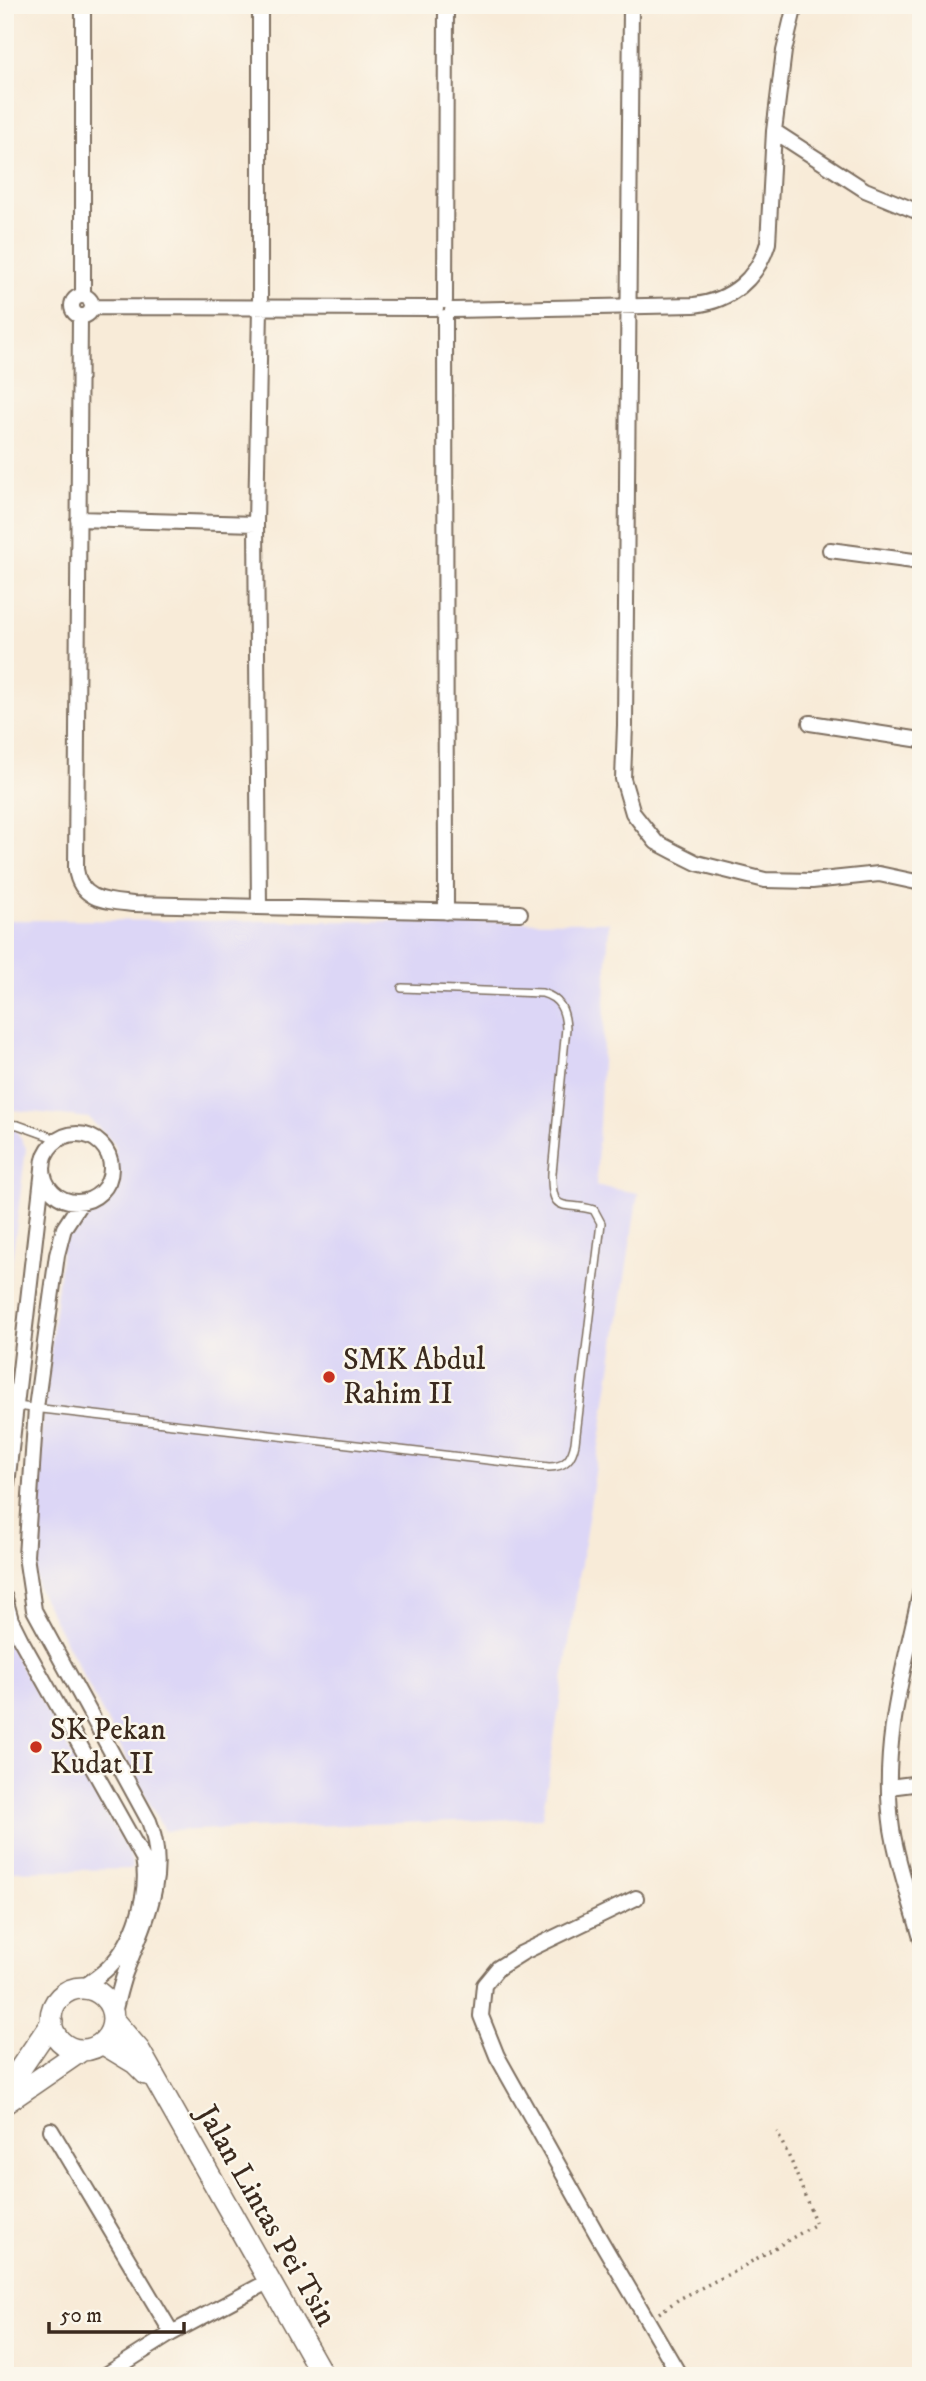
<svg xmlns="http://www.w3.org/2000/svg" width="926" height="2381" viewBox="0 0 926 2381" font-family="'IM FELL DW Pica',serif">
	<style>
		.built { fill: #dcd6f6 }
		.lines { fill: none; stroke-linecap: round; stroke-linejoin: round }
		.lane-casing { stroke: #7d6e5f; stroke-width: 10 }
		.street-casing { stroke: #7d6e5f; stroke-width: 18 }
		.secondary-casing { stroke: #7d6e5f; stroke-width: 24 }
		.path { stroke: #7d6e5f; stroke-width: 3.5; stroke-dasharray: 2 5; stroke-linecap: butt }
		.lane { stroke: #fff; stroke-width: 7 }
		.street { stroke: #fff; stroke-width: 14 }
		.secondary { stroke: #fff; stroke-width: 21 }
		.poi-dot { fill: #c8321e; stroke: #fbf7ec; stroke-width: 2.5 }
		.labels { text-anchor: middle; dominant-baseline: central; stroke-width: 5; stroke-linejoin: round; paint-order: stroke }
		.poi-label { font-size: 30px; fill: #3b2a1e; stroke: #fbf7ec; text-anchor: start }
		.street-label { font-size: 30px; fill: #3b2a1e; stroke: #fbf7ec }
	</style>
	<rect width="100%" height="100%" fill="#fbf7ec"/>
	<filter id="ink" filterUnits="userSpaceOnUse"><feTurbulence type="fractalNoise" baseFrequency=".0143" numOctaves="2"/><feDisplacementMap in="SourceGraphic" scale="14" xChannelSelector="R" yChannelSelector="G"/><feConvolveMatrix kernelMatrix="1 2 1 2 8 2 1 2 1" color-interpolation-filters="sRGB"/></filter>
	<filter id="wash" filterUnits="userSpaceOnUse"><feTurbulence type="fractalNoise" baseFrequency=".00686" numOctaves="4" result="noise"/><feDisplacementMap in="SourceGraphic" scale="28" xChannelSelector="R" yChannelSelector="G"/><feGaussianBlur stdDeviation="1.57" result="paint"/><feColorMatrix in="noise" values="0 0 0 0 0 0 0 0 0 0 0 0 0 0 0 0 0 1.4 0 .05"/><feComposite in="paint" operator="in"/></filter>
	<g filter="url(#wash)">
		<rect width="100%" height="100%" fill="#f8ebd8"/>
		<path class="built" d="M5,920l604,2 -13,264 42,7 -96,625 -378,13 -127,-244 -6,-63 33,-294 51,-44v-41l-26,-27 -84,-9z
			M5,1126h9l12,22 -21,170z
			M5,1639l125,216 3,14 -128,2z"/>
	</g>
	<g filter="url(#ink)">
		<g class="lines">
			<defs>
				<path id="lane" d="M5,1124l13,1 39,14
					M16,1406l533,61c16,0 23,-8 26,-24l26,-220 -7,-13c-30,-9 -43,6 -42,-37l14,-145c-1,-18 -6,-30 -24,-35l-140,-5"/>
				<path id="street" d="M631,5l-6,720 -2,54 10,34 23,29 19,10 22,11 68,17 47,1 67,-7 42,9
					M774,131l91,59 56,23
					M83,296v-291
					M72 306a10 10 0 1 1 20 0a10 10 0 1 1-20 0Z
					M445,301l1,-296
					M92,307l344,1
					M452,310l242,-5c37,-4 63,-26 74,-62l6,-112 10,-80 11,-46
					M80,316l-4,553c4,32 31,32 57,35l387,9
					M445,317l1,595
					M78,519l178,5
					M830,550l91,12
					M810,723l111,17
					M259,907l-3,-383 4,-217v-302
					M43 1168a34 34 0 1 1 68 0a34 34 0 1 1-68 0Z
					M81,1202l-17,26 -7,27 -21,153 -10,148 8,54 115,211c21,54 -5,103 -24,152 -5,14 -8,29 -12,43
					M5,1502l39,-342
					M921,1590c-17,78 -41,158 -29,239 6,37 19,73 29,109
					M5,1598l6,22 10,20 122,218c7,35 -8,83 -34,109 -7,7 -17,14 -26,20
					M889,1787l32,-4
					M636,1898l-114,55 -24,15 -14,17 -3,31 16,40 101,180 82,140
					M51,2130l121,203
					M104,2376l68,-43 97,-52"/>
				<path id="secondary" d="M51 2019a31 31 0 1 1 62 0a31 31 0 1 1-62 0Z
					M113,2020l26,30 184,326
					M102,2043l33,20 11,11
					M5,2091l47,-69
					M5,2103l77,-53"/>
			</defs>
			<use href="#lane" class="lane-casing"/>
			<use href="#street" class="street-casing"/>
			<use href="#secondary" class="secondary-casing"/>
			<path class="path" d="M659,2313l20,-14 58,-29 79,-46 -24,-61 -15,-31"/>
			<use href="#lane" class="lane"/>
			<use href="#street" class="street"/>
			<use href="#secondary" class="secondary"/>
		</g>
	</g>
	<g class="poi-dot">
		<circle cx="329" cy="1377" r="7"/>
		<circle cx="36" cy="1747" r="7"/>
	</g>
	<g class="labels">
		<g class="poi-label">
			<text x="343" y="1360">SMK Abdul<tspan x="343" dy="34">Rahim II</tspan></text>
			<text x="50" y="1730">SK Pekan<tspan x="50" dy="34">Kudat II</tspan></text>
		</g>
		<g class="street-label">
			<text transform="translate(266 2216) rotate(60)">Jalan Lintas Pei Tsin</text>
		</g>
	</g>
	<rect width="926" height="2381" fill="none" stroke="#fbf7ec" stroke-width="28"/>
	<path d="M49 2322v10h135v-10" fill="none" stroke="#3b2a1e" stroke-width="3.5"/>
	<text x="60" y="2322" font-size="21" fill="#3b2a1e" stroke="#fbf7ec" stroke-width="5" paint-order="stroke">50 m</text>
</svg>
